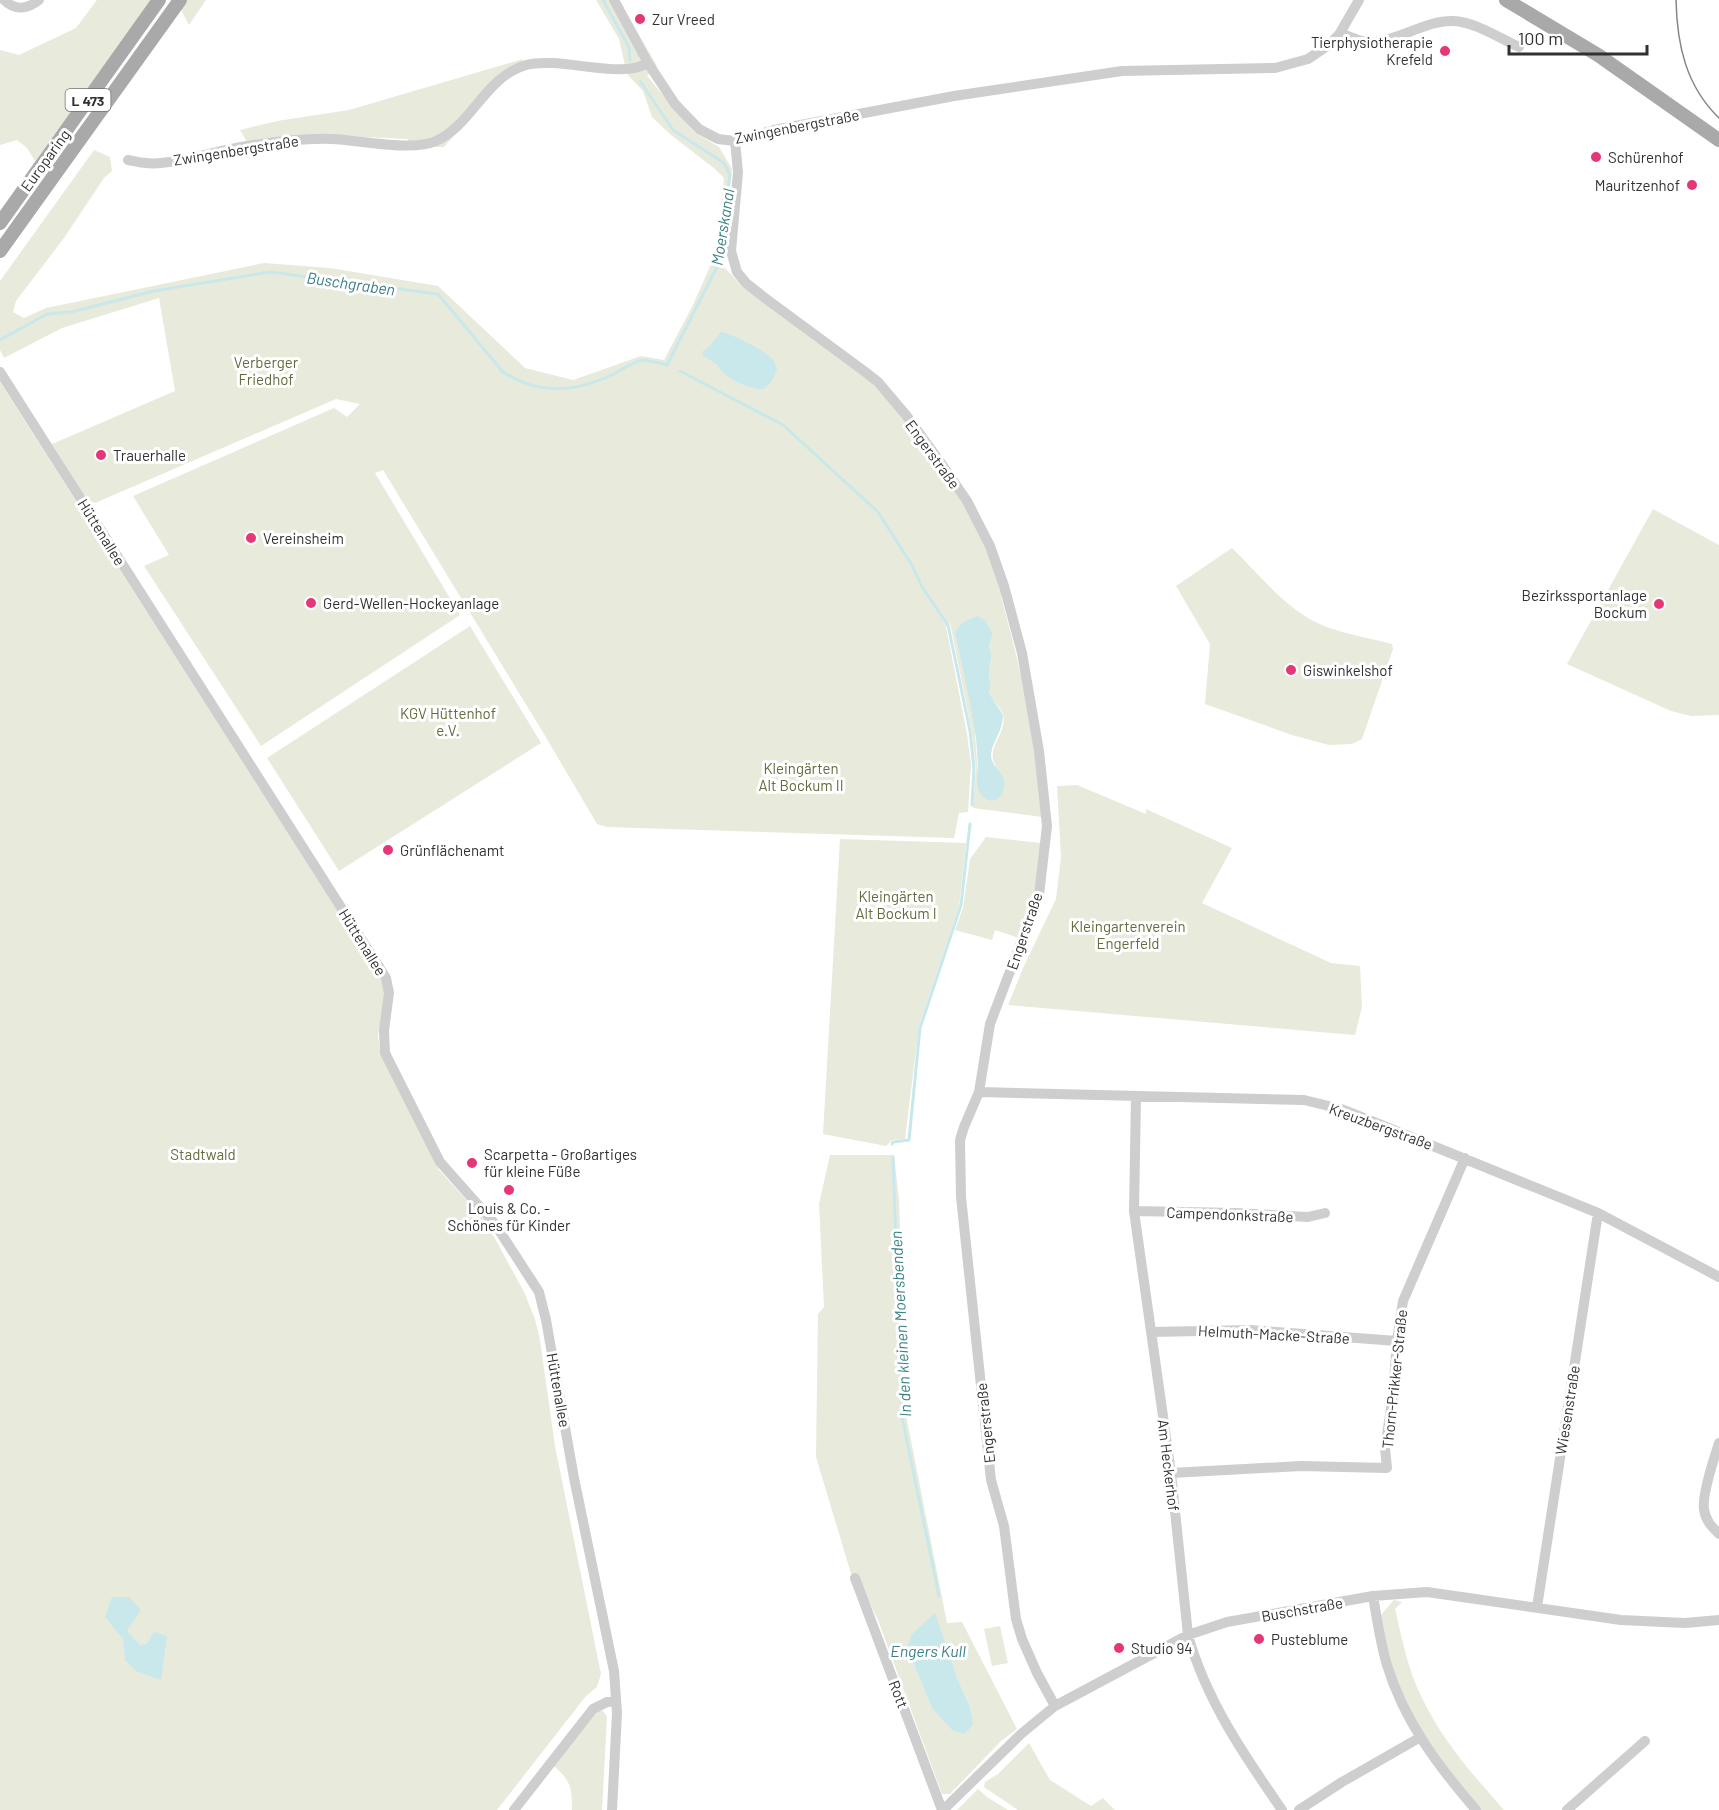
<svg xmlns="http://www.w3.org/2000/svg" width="1719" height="1810" viewBox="0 0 1719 1810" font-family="Barlow,sans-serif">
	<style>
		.green { fill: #e8eadc; fill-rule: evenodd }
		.water { fill: #c9e8eb }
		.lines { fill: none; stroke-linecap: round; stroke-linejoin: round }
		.stream { stroke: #c9e8eb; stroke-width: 3 }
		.minor { stroke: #cecece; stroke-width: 10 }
		.major { stroke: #a9a9a9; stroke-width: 14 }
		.tram { stroke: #868686; stroke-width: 1.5 }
		.poi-dot { fill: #e53677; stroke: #fff; stroke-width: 2 }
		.labels { text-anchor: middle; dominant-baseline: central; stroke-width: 6; stroke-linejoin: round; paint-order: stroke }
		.shield { fill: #fff; stroke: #6f6f6f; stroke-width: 1.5 }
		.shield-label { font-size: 14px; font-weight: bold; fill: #313131 }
		.poi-label { font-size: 15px; fill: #313131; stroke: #fff; text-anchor: start }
		.street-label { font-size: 15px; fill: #313131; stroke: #fff }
		.park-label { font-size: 15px; fill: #626d3e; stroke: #fff }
		.water-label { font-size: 16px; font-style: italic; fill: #3a8086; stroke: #fff }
	</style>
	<rect width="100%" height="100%" fill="#fff"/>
	<path class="green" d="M97,0h55l-117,161 -8,-13 -10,-8 -17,5v-95l19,5 57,-27z
		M176,0h30l-17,25z
		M596,0h23l38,66 -10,10 47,56 25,15 13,22 -11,95 21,22 125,92c47,48 89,105 119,166 7,15 11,32 17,48l-2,5c20,72 37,145 41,220l-69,-9 3,-40 -5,-41 -21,-104 -4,4 21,107 4,30 -3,48 -9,1 -5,25 -347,-11 -10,-3 -56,-95 -158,-259 -8,3 85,142 -199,131 -117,-180 25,-11 -36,-59 201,-88 13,9 13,-13 -24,-5 -241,104 -8,-3 -35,-56 123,-53 -16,-93 -97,30 -58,30 -4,-8v-69l94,-131 16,7 2,14 -8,7 -40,60 -48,63 -3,11 11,6 22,-10 218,-45 66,5 108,18 87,82 48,12 68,-24 23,4 29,-55 22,-50 9,-77 -9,-9 -44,-34 -19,-18 -9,-26 -16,-17 -8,-35zM985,620l8,14 -4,12c6,14 0,15 0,28 1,8 3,11 0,19 4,7 11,14 14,21 5,20 -19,34 -7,52l-18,8 -3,-40z
		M523,59l-2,12 -22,13 -55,63h-36v-8l-84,-4 -77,7 -7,-12 37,-9 72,-11z
		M0,382l386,605 -8,49 2,15 59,119 46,50 39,72 11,27 5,21 15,106 46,228 -4,13 -11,9 -89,114h-497z
		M1653,509l66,36v170l-28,1 -20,-5 -104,-47z
		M1232,548c28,27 55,63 92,78 21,8 45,12 68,18l1,5 -31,90 -10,5 -23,1 -37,-10 -87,-31 5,-60 -34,-58z
		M470,626l71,117 -202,128 -72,-113z
		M1077,785l69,29v-5l86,39 -30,55 129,60 29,3 2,41 -7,28 -347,-30 16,-39 32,-67 5,-42 -4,-71z
		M986,837l55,6 -7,52 -15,43 -24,-8 -3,10 -37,-10 8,-22 7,-49z
		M840,839l126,4 -7,63 -40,120 -14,113 -13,1 -6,6 -63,-12z
		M830,1155h64l5,45 8,220 40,203 15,-1 55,107 -16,12 -51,53h-8l-64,-174 -22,-44 -4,1 -36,-120 2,-143 6,-7 -5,-103zM907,1648l49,27 14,32 -38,1z
		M1394,1600l8,2 -7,7c7,30 13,61 27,89 20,42 51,77 82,112h-23l-53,-63 -37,-78 -11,-53z
		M1000,1626l8,37 -16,3 -8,-37z
		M598,1711h5l4,6 -5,93h-30c0,-23 -1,-29 -19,-45z
		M1029,1743l21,37 41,26 12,-8 12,12h-97l-34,-23 1,-5 13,-8z
		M978,1789l9,8 21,13h-51z"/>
	<path class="water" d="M721,332c10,1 47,20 52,28 1,0 4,8 4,9l-5,12 -8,8c-13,1 -42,-11 -46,-24l-16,-10 1,-4 4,-2z
		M977,616l8,4 8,14 -4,12c6,14 0,15 0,28 1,8 3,11 0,19l14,22c0,16 -10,25 -12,39 -1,13 16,19 13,33 -3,19 -21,17 -26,1 -2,-7 0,-16 0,-23 -1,-11 -1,-22 -3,-33 -5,-33 -13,-66 -20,-100l7,-9z
		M112,1597h17l12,13 -14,21 13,14 7,-1 7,-12 13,4 -6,44 -25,-9 -11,-11 -2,-21 -18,-22z
		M935,1613l21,62 14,32 3,17 -8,10 -13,-4 -20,-22 -25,-60 5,-14z"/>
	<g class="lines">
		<path class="stream" d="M603,0l26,47 1,13
			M0,340l47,-26 24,-2 83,-21 116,-19 168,22 65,78c37,24 73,20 111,2 8,-4 21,-14 30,-14 7,1 16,3 23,5l51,-100 12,-90 -6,-12 -51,-33 -33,-49
			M680,371l103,54 95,87 35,55 9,20 26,38 22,106 4,37 -2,37
			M892,1144l1,-2 16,-2 11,-112 41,-123 9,-81
			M893,1157l9,260 37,179"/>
		<path class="minor" d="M4,0c11,11 24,9 35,0
			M614,0l34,63 27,41 24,25 19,10 17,2 39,-11 180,-34 168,-25 153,-3 33,-9 22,-15 10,-11 19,-33
			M1340,33c11,4 24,11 36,9 25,-3 52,-22 77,-21 23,1 46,17 66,26
			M735,141l3,31 -7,79 6,21 9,11 19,15 99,73 14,11 28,33 37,51 24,35 23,45 14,40 18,67 17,98 8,75 -8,69 -49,129 -11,68 -15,35 -4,13 1,57 30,283 13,46 12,93 6,20 15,34 18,33
			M128,160c6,1 12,3 18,3 23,3 70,-12 95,-16 30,-5 60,-9 91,-8 27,1 80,13 104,2 36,-16 49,-64 90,-76 34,-9 95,15 122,-2
			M0,372l386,606 3,15 -5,37 1,23 55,109 55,62 44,68 7,28 28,158 40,193 3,42 -5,97
			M979,1092l325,8 37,9 33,13 224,91 121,64
			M1136,1096l-2,115 37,262 17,162c18,65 56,120 94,175
			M1134,1211l102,2 72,4 17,-4
			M1151,1332l99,-2 147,11
			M1719,1443c-5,15 -17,52 -15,66 1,11 8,18 15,25
			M1171,1473l130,-7 86,2 -2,-20 8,-53 4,-54 6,-40 62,-143
			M855,1578l87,232
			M1373,1596c4,23 7,46 14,69 17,56 51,101 89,145
			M1537,1607l61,-394
			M514,1810l79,-101 14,-7 9,-1
			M943,1810l78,-76 34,-28 133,-71 39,-13 146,-26 54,-4 194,28 64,3 34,-3
			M1299,1810l43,-28 77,-44
			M1567,1810l78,-69"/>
		<path class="major" d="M1506,0l92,55 121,85
			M0,223l159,-223
			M0,251l180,-251"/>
		<path class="tram" d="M1676,0c1,45 10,86 43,118"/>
	</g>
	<g class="poi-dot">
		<circle cx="640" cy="19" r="6"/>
		<circle cx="1445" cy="51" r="6"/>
		<circle cx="1596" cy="157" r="6"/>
		<circle cx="1692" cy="185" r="6"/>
		<circle cx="101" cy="455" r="6"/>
		<circle cx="251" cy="538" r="6"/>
		<circle cx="311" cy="603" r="6"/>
		<circle cx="1659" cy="604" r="6"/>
		<circle cx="1291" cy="670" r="6"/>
		<circle cx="388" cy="850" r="6"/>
		<circle cx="472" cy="1163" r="6"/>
		<circle cx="509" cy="1190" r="6"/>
		<circle cx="1259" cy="1639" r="6"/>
		<circle cx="1119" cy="1648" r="6"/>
	</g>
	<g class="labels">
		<rect class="shield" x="65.5" y="89" width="45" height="22" rx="4.5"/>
		<g class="shield-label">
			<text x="88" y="100">L 473</text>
		</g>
		<g class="poi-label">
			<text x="652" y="19">Zur Vreed</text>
			<text x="1433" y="42" text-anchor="end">Tierphysiotherapie<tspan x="1433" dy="17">Krefeld</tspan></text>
			<text x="1608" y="157">Schürenhof</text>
			<text x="1680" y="185" text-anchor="end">Mauritzenhof</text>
			<text x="113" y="455">Trauerhalle</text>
			<text x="263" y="538">Vereinsheim</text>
			<text x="1647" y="595" text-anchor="end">Bezirkssportanlage<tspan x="1647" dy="17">Bockum</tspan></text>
			<text x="323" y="603">Gerd-Wellen-Hockeyanlage</text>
			<text x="1303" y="670">Giswinkelshof</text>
			<text x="400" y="850">Grünflächenamt</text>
			<text x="484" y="1154">Scarpetta - Großartiges<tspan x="484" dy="17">für kleine Füße</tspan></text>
			<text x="509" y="1208" text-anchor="middle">Louis &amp; Co. -<tspan x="509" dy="17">Schönes für Kinder</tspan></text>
			<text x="1271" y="1639">Pusteblume</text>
			<text x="1131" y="1648">Studio 94</text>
		</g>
		<g class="street-label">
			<text transform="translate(797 126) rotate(-11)">Zwingenbergstraße</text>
			<text transform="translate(236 150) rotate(-9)">Zwingenbergstraße</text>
			<text transform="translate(45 160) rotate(-54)">Europaring</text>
			<text transform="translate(933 454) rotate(54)">Engerstraße</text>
			<text transform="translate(102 532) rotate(58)">Hüttenallee</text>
			<text transform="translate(1024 931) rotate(-71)">Engerstraße</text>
			<text transform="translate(363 942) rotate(58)">Hüttenallee</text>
			<text transform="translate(1381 1126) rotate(20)">Kreuzbergstraße</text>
			<text transform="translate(1230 1214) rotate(2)">Campendonkstraße</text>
			<text transform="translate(1274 1334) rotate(3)">Helmuth-Macke-Straße</text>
			<text transform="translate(1394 1379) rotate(-84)">Thorn-Prikker-Straße</text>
			<text transform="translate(559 1390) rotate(80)">Hüttenallee</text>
			<text transform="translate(1567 1410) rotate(-81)">Wiesenstraße</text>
			<text transform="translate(985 1423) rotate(-96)">Engerstraße</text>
			<text transform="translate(1169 1465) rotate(83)">Am Heckerhof</text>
			<text transform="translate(1302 1609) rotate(-10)">Buschstraße</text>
			<text transform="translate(899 1694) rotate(69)">Rott</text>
		</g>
		<g class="park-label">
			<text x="266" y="362">Verberger<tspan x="266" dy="17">Friedhof</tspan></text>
			<text x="448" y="713">KGV Hüttenhof<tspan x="448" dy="17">e.V.</tspan></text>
			<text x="801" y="768">Kleingärten<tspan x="801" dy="17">Alt Bockum II</tspan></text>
			<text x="896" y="896">Kleingärten<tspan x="896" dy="17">Alt Bockum I</tspan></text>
			<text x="1128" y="926">Kleingartenverein<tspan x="1128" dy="17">Engerfeld</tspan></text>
			<text x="203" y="1154">Stadtwald</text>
		</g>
		<g class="water-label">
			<text transform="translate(722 227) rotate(-81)">Moerskanal</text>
			<text transform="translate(351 283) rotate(8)">Buschgraben</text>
			<text transform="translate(900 1324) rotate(-93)">In den kleinen Moersbenden</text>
			<text x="928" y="1650">Engers Kull</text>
		</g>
	</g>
	<path d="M1509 45v9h138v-9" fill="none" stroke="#313131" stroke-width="3"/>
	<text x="1518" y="45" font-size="18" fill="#313131" stroke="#ffffff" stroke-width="4.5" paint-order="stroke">100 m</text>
</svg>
